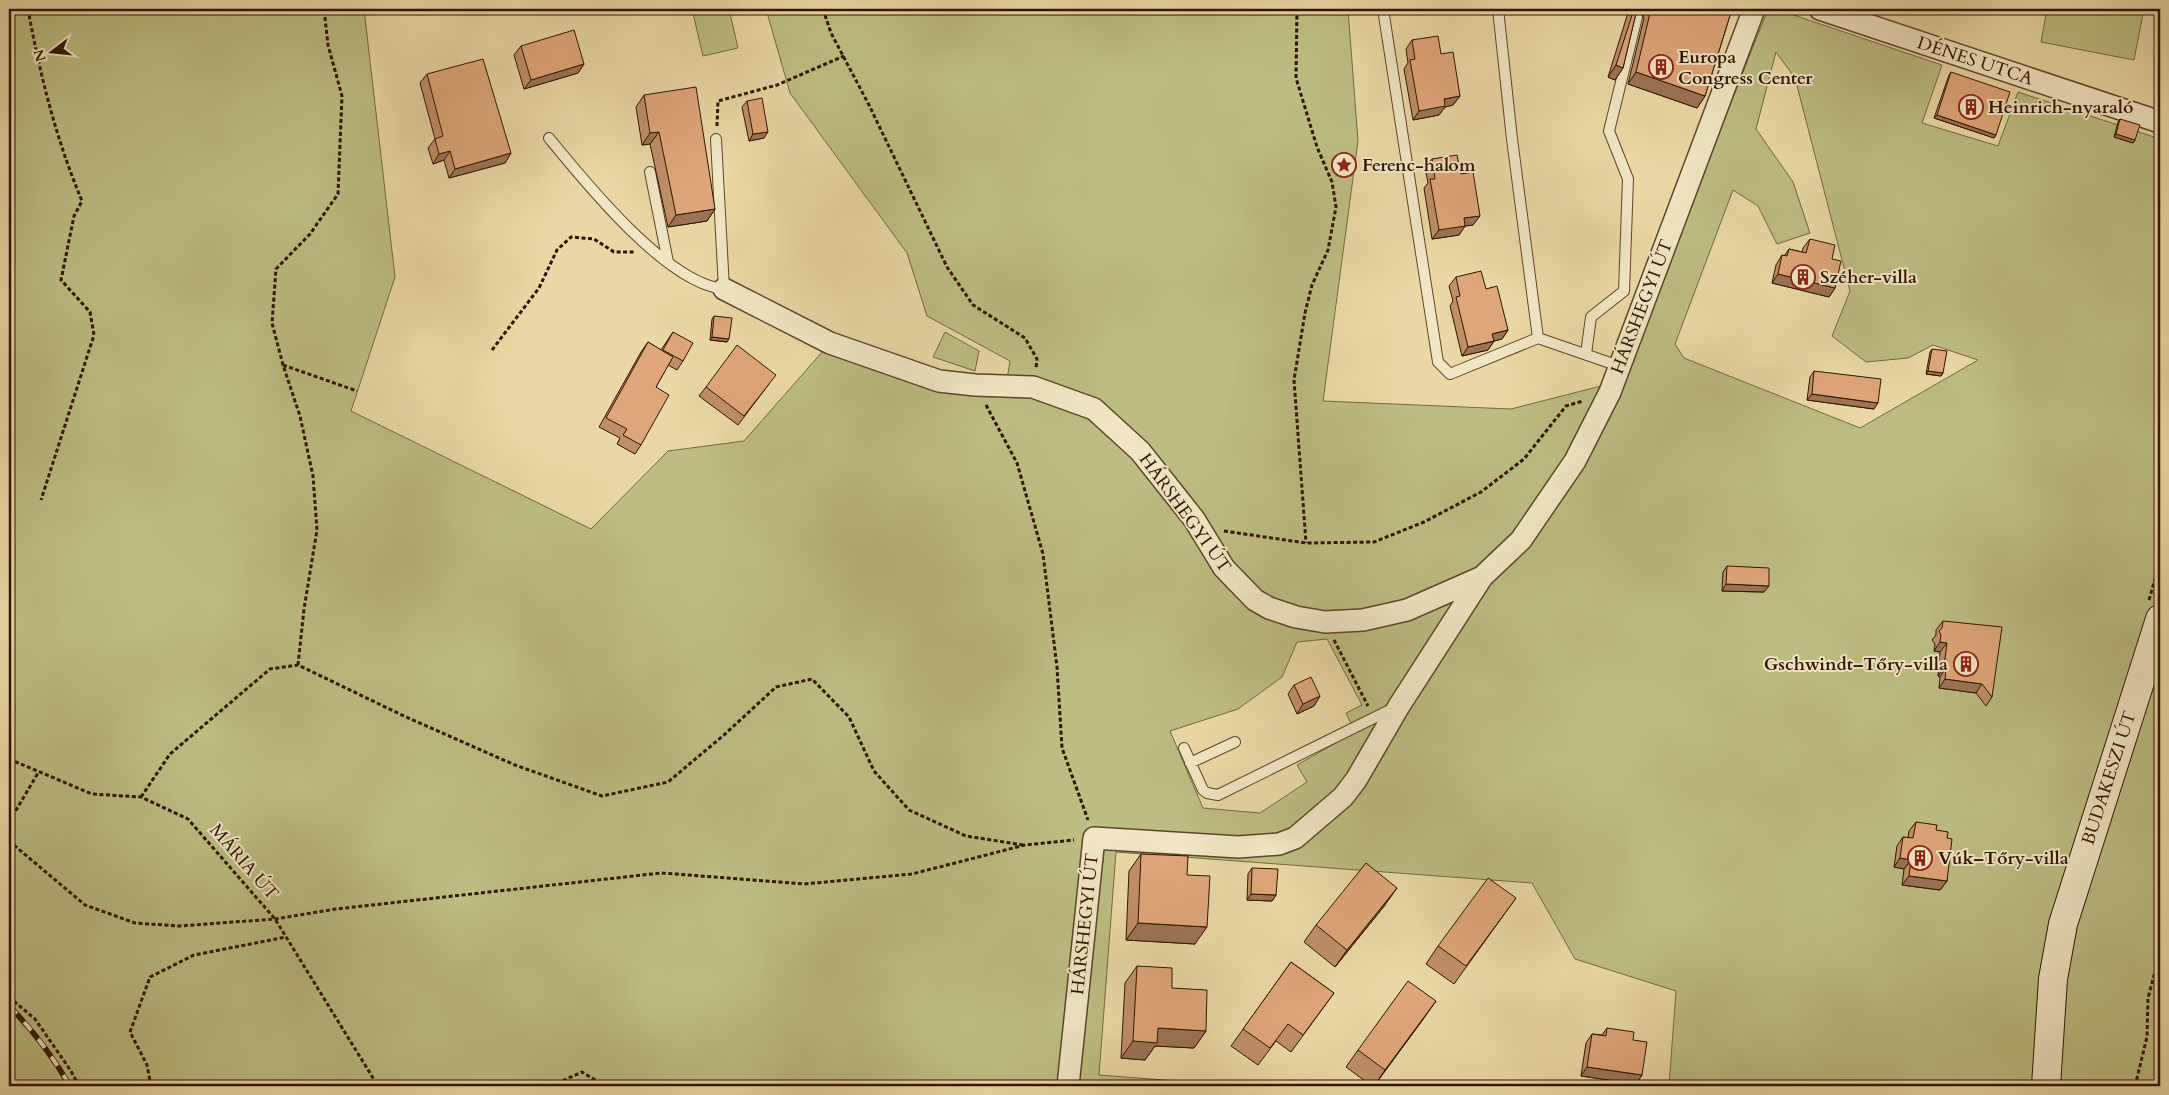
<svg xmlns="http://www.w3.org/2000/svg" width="2169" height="1095" viewBox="0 0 2169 1095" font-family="Cardo,serif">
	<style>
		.green { fill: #bcbd82; stroke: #766841; fill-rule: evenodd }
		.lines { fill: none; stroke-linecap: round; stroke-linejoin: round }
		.service-casing { stroke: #5e4529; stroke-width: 12 }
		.minor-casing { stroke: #5e4529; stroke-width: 24 }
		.secondary-casing { stroke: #301400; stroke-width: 30 }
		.path { stroke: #301400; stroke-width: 3; stroke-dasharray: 4 2.5; stroke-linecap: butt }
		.service { stroke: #f1e6c4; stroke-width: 10 }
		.minor { stroke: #f1e6c4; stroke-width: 21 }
		.secondary { stroke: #f1e6c4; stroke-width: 28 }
		.rail-casing { stroke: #301400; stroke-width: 5.5 }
		.rail { stroke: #f1e6c4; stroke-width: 4; stroke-dasharray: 11; stroke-linecap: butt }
		.wall { fill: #bf8f68; stroke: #301400 }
		.shaded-wall { fill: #9b7455; stroke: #301400 }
		.building { fill: #dea679; stroke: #301400 }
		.labels { text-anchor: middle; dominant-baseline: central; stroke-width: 4; stroke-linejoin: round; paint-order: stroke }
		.poi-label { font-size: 18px; font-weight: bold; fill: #301400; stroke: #f1e6c4; text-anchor: start }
		.street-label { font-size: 18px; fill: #301400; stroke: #f1e6c4 }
	</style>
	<rect width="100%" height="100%" fill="#e9d8a5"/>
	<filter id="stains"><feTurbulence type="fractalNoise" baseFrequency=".004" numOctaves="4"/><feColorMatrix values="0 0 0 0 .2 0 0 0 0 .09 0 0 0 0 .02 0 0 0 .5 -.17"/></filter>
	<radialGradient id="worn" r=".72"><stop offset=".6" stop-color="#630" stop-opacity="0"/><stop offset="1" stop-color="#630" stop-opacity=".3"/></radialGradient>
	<path class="green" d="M9,9h355l31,268 -44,134 240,118 77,-78 76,-10 86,-98 109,38 67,4 4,-24 -83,-45 -20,-63 -117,-160 -24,-84h582l10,132 -35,260 188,8 94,-24 13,3 150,-379h8l166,56 -20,58 76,23 20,-54 142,47v947h-491l7,-95 -101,-32 -43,-76 -416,-31 -17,223 144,11h-1234zM1776,52l19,26 55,213 -18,45 34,26 42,-4 25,-13 45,15 -118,68 -176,-70 -9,-14 58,-154 25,16 19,38 33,-11 -17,-51 -37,-53zM1327,639l35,66 -16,8 9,19 -58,33 10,17 -47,31 -57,-5 -33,-77 68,-22 44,-32 15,-35z
		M692,9h37l9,39 -35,8z
		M2047,9h97l-10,51 -93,-18z
		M945,332l34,19 -4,20 -42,-14z"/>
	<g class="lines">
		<defs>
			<path id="service" d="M1383,9l55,353 12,12 88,-36 81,28
				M1498,9l14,130 26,199
				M549,138c36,44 118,146 175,151l-8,-150
				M650,172l18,90
				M1586,354l5,-37 33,-26 4,-112 -19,-48 28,-114 -6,-8
				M1184,748l19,42 4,3 11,2 176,-87
				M1190,763l45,-21"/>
			<path id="minor" d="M1820,9l340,113
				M724,289l106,54 109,38 36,4 58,2 61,22 46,42 54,68 30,49 31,32 14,8 27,9 29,5 38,-2 44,-10 75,-33
				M1068,1086l26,-248 144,9 41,-3 16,-6 48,-41 13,-17 43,-74 83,-129 39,-37 54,-79 35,-69 144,-383"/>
			<path id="secondary" d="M2046,1086l7,-107 10,-55 97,-305"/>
		</defs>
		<use href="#service" class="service-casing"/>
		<use href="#minor" class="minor-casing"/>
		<use href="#secondary" class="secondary-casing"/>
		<path class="path" d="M28,9c12,66 28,130 54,192l-8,15 -13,64 29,32 4,23 -53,165
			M823,9l8,24 38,72 78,162 26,38 52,33 12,21 -1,9
			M1297,9l-1,69 21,69 15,35 4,25 -8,43 -16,35 -7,28 -11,67 12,163
			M717,126l1,-25 59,-16 67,-29
			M492,350l47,-62 18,-38 14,-13 23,2 20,13h20
			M283,365l74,26
			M986,405l31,58 26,91 14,113 5,81 26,72
			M1224,531l82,12 68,-1 50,-20 57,-30 43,-33 42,-53 17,-5
			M2149,600l11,-38
			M1334,640l34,66
			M298,665l6,-56 13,-79 -4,-54 -13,-60 -17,-51 -11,-42 4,-54 34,-35 28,-40 4,-98 -14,-51 -4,-36
			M9,759l83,35 49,3 47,22 87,100 103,167
			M141,797l29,-43 100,-85 28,-4 108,52 109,48 87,31 66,-14 56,-47 52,-48 36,-8 37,38 25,54 35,39 57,26 57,9
			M9,822l29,-49
			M9,841l76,64 50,18 44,3 96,-7 61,-10 325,-36 143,11 108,-10 113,-29 49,-5
			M9,997l26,22 36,52 8,15
			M151,1086l-4,-21 -17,-33 20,-55 44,-22 92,-18
			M551,1086l31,-14 23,14
			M2135,1086l12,-49 1,-39 12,-45"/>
		<use href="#service" class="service"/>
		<use href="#minor" class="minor"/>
		<use href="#secondary" class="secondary"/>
		<defs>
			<path id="rail" d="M9,1006c24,24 44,51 61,80"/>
		</defs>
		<use href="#rail" class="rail-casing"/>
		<use href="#rail" class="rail"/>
	</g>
	<path class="wall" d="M1632,9h5l-14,59 -8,12 -7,-3 19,-61z
		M1639,9h93l-27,87 -8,12 -69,-24 16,-66z
		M1412,40l29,14 19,42 -7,9 -8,2 -6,8 -26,5 -9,-51 4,-6 -2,-14z
		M521,46l63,18 -6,9 -54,16 -10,-34z
		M1951,72l45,63 -2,3 -60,-20 15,-43z
		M427,74l84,79 -6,10 -56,15 -5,-18 -11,4 -5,-16 7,-9 -15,-56z
		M644,95l71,114 -8,12 -39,6 -18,-83 -8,1 -6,-38z
		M747,101l17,37 -15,3 -7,-34z
		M2120,119l15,21 -2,3 -19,-6 4,-15z
		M1432,159l29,15 12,51 -8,1 -6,9 -27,4 -8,-51 4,-5 -3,-15z
		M1810,239l22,20 3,29 -6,9 -57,-14 4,-18 6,-10 2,1 5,-7 13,3 1,-4z
		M1456,277l30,12 22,41 -6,9 -8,2 -6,9 -26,6 -12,-50 3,-5 -4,-15z
		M714,316l13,26 -17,-2 2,-21z
		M673,332l10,29 -6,9 -9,-5 -12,22 -15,58 -6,9 -18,-10 3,-6 -21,-11 42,-75 7,-10 13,8z
		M1932,349l11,24 -2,3 -15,-2 4,-22z
		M1814,371l60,38 -67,-9 3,-23z
		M769,384l-31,41 -39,-29 7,-9z
		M1727,566l37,26 -42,-1 1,-19z
		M1943,621l49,76 -6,9 -10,-13 -37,-5 1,-11 -2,-1 2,-24 -6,-1 1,-7 -3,-4 4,-5v-5z
		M1294,685l26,11 -6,10 -17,8 -9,-20z
		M1916,822l20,8 11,8v43l-7,9 -38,-5 2,-16 -10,-2 3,-21 6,-9 5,1 1,-7z
		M1141,854l46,21 8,69 -69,-4 3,-69z
		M1252,868l24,27 -4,6 -25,-1 1,-26z
		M1516,898l-62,86 -28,-20 12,-18z
		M1385,905l-50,62 -31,-25 12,-17z
		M1291,962l43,31 -43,59 -15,-11 -18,24 -27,-19z
		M1137,966l35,22 34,43 -12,17 -39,-2 -10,14 -24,-2 4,-75z
		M1424,1018l-50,68h-2l-26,-19 12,-17z
		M1607,1028l26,12 9,35 -6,9 -55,-8 5,-33 6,-9 10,1z"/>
	<path class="shaded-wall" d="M584,64l-6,9 -54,16 7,-9z
		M1616,65l7,3 -8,12 -7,-3z
		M1636,72l69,24 -8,12 -69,-24z
		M1460,96l-7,9 -8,2 -6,8 -26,5 6,-9 25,-12z
		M1937,115l59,20 -2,3 -60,-20z
		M659,132l-9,12 -8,1 8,-12z
		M768,132l-4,6 -15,3 4,-7z
		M2116,134l19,6 -2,3 -19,-6z
		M450,151l-6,9 -11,4 6,-10z
		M511,153l-6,10 -56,15 6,-9z
		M715,209l-8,12 -39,6 8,-12z
		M1480,216l-7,9 -8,1 -6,9 -27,4 7,-9 25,-12z
		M1778,274l57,14 -6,9 -57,-14z
		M1508,330l-6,9 -16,4 6,-9z
		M712,337l17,2 -2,3 -17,-2z
		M1494,341l-6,9 -26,6 6,-9z
		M1928,371l15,2 -2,3 -15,-2z
		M1812,394l66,9 -4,6 -67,-9z
		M1726,584l43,2 -5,6 -42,-1z
		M1940,642l7,1 -7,9 -6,-1z
		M1944,667l2,1 -6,9 -2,-1z
		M1945,679l37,5 -6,9 -37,-5z
		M1320,696l-6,10 -17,8 6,-10z
		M1900,858l11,2 -7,9 -10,-2z
		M1909,876l38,5 -7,9 -38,-5z
		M1397,888l-12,17 -50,62 12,-17z
		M1251,894l25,1 -4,6 -25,-1z
		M1138,923l69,4 -12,17 -69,-4z
		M1436,1001l-12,17 -50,68 11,-16z
		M1158,1028l48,3 -12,17 -39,-2 -10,14 -24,-2 12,-17z
		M1587,1067l55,8 -6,9 -55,-8z"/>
	<path class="building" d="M1634,9h3l-14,59 -7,-3z
		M1651,9h81l-27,87 -69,-24z
		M574,30l10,34 -53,16 -10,-34z
		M1438,36l3,18 12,-2 7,44 -16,3 1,7 -26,5 -9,-51 5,-1 -3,-19z
		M483,59l28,94 -56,16 -5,-18 -11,3 -4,-15 8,-3 -16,-62z
		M1951,72l59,20 -14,43 -59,-20z
		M696,87l19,122 -39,6 -17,-83 -9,1 -6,-38z
		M762,98l6,34 -15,2 -6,-33z
		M2120,119l20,6 -5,15 -19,-6z
		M1457,155l4,19 12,-2 7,44 -16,2 1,8 -26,4 -9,-51h5l-3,-20z
		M1810,239l25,6 -3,14 9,2 -6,27 -57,-14 4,-19 5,1 2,-7 17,4z
		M1481,271l5,18 11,-3 11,44 -16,4 2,7 -26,6 -12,-50 4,-1 -4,-19z
		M714,316l18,2 -3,21 -17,-2z
		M673,332l20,11 -10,18 -20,-11z
		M648,342l25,15 -17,30 13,8 -28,50 -18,-10 4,-6 -21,-11z
		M737,345l39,30 -32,41 -38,-29z
		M1932,349l15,2 -4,22 -15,-2z
		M1814,371l67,8 -3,24 -66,-9z
		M1727,566l42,2v18l-43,-2z
		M1943,621l59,6 -10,70 -10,-13 -37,-5 1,-11 -2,-1 3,-24 -7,-1 1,-7 -2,-4 3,-3z
		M1311,677l9,19 -17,8 -9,-19z
		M1916,822l21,3 -1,5 12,2 -1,6 5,1 -5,42 -38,-5 2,-16 -11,-2 3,-21 10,1z
		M1141,854l47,2 -1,19 23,1 -3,51 -69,-4z
		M1366,863l31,25 -50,62 -31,-25z
		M1252,868l26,1 -2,26 -25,-1z
		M1488,878l28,20 -50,68 -28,-20z
		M1291,962l43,31 -31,42 -15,-11 -18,24 -27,-19z
		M1137,966l35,2v20l35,2 -1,41 -48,-3 -1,15 -24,-2z
		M1408,981l28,20 -51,69 -27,-20z
		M1607,1028l27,4 -1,8 14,2 -5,33 -55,-8 5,-33 14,2z"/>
	<defs>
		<symbol id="building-ring" viewBox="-11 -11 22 22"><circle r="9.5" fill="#f1e6c4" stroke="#8f2418" stroke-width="1.5"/><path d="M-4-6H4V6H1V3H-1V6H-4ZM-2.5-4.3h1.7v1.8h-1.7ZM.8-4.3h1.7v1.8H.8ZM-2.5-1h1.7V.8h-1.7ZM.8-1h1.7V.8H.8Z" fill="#8f2418"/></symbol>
		<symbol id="sight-ring" viewBox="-11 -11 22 22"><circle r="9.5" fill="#f1e6c4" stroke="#8f2418" stroke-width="1.5"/><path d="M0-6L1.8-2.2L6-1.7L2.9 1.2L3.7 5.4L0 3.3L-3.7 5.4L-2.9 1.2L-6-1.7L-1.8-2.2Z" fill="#8f2418"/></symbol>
	</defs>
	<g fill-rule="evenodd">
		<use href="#building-ring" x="1647" y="53" width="28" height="28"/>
		<use href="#building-ring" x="1957" y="93" width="28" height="28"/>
		<use href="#sight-ring" x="1330" y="151" width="28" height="28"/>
		<use href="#building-ring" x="1789" y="263" width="28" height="28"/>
		<use href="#building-ring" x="1952" y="650" width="28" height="28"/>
		<use href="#building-ring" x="1906" y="844" width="28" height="28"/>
	</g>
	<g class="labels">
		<g class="poi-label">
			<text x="1678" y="57">Europa<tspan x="1678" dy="21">Congress Center</tspan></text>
			<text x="1988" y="107">Heinrich-nyaraló</text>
			<text x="1362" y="165">Ferenc-halom</text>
			<text x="1820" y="277">Széher-villa</text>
			<text x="1948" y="664" text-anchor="end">Gschwindt–Tőry-villa</text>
			<text x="1938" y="858">Vúk–Tőry-villa</text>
		</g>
		<g class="street-label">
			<text transform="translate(1975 61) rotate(18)">DÉNES UTCA</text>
			<text transform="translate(1642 307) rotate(-69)">HÁRSHEGYI ÚT</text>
			<text transform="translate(1185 513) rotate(54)">HÁRSHEGYI ÚT</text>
			<text transform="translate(2109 778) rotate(-72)">BUDAKESZI ÚT</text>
			<text transform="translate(244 862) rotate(49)">MÁRIA ÚT</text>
			<text transform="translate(1085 924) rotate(-84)">HÁRSHEGYI ÚT</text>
		</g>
	</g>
	<rect width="2169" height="1095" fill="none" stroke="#e9d8a5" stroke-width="30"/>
	<rect x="10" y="10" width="2149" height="1075" fill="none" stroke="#301400" stroke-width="2.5"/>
	<rect x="15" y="15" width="2139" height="1065" fill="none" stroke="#301400"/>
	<g transform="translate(52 52) rotate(254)" stroke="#f1e6c4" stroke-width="4" paint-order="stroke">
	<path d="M0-4L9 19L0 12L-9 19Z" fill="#301400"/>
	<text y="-8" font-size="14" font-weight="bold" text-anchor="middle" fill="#301400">N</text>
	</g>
	<rect width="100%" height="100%" filter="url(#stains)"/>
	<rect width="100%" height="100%" fill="url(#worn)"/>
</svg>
